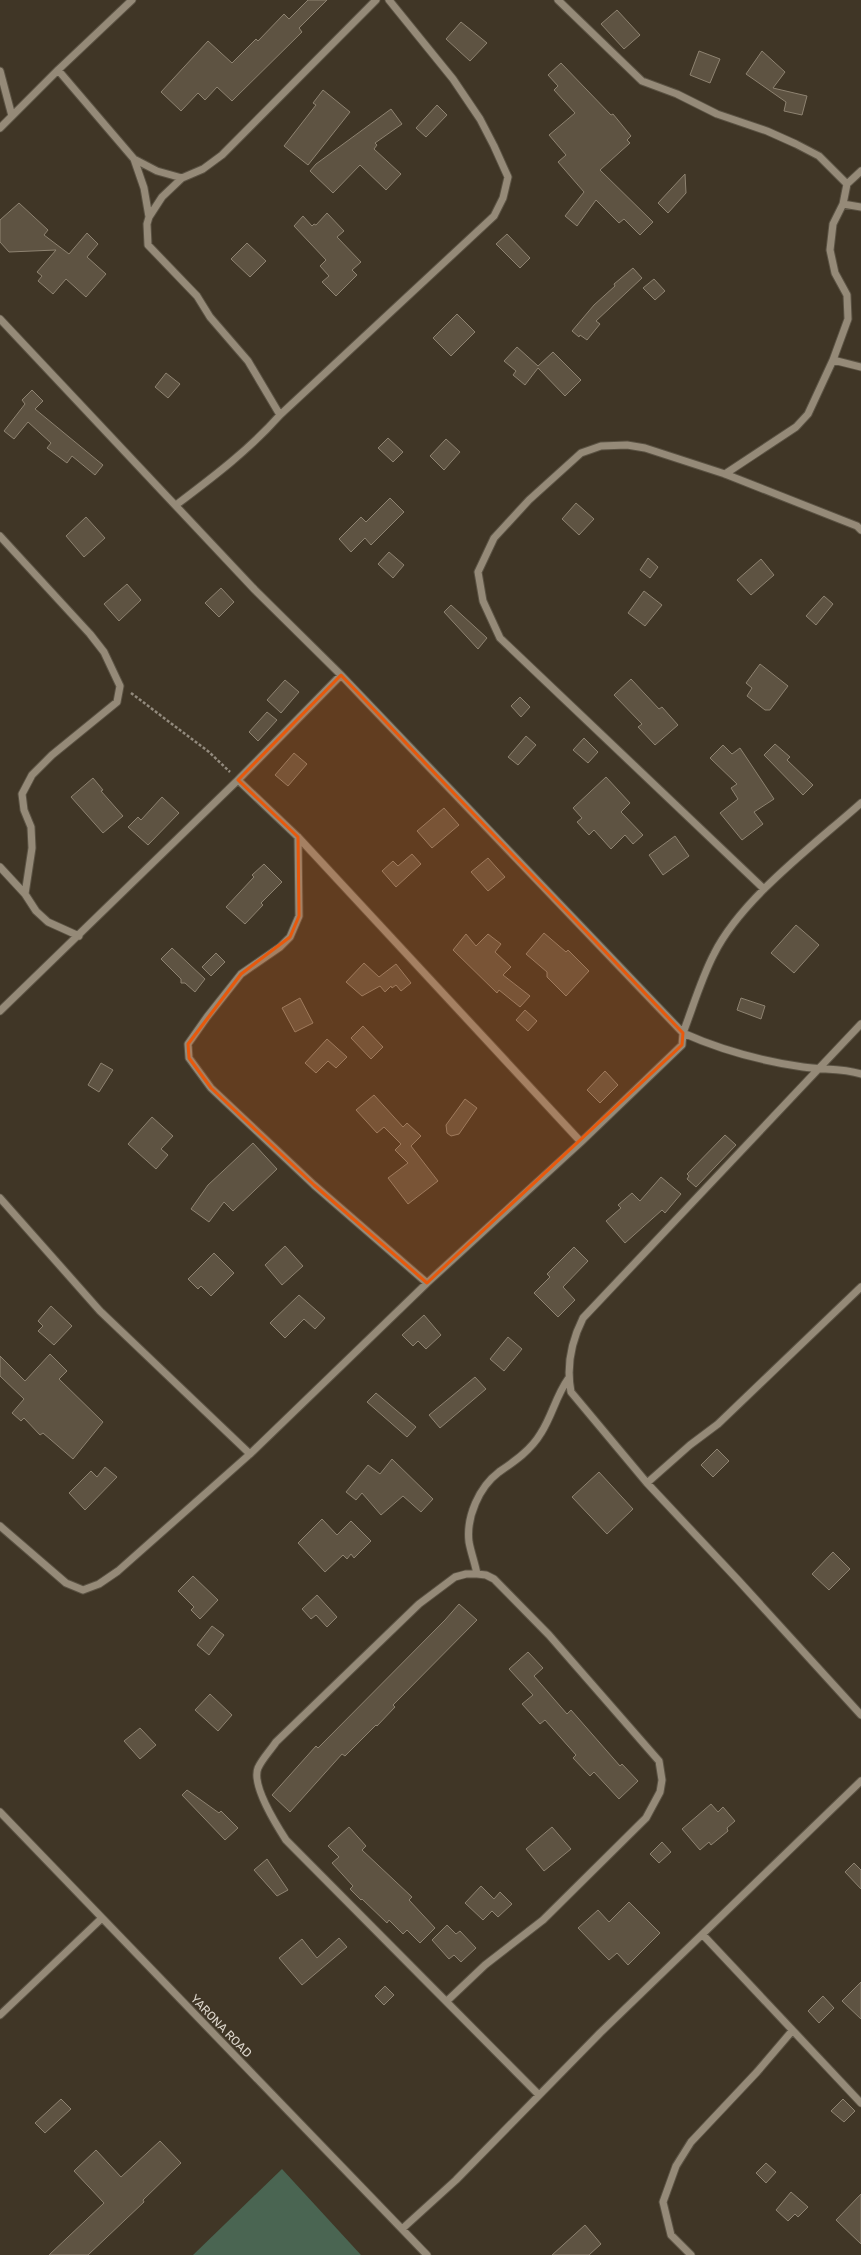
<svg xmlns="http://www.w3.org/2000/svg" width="861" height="2255" viewBox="0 0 861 2255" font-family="Rubik,sans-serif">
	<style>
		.green { fill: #4a6552 }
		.building { fill: #5e5342; stroke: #8e8371 }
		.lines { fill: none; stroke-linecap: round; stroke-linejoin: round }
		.minor-casing { stroke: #5a5243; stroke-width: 9 }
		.path { stroke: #938b7e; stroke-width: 2.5; stroke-dasharray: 3 2; stroke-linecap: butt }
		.minor { stroke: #958a78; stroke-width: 7 }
		.marked { fill: #e8590c; fill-opacity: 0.2; stroke: #e8590c; stroke-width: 3; stroke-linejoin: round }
		.labels { text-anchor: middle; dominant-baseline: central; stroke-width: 3; stroke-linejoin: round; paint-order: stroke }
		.street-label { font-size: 12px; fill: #dcd6cc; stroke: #403626 }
	</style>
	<rect width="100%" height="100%" fill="#403626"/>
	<path class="green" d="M282,2169l79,86h-168z"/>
	<path class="building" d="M308,0h19l-28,28 3,4 -70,69 -15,-14 -12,13 -7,-7 -17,18 -20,-19 47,-51 24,22 24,-24 2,2 26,-27 5,5z
		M617,10l23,25 -16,14 -23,-25z
		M461,22l26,21 -17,18 -24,-22z
		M699,51l21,8 -10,24 -20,-8z
		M762,51l23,21 -12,16 34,8 -5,19 -18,-4 2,-9 -40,-28z
		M561,63l50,52 2,-1 18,22 -4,4 3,3 -30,27 53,52 -13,13 -16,-16 -5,4 -23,-23 -19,26 -12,-10 19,-24 -26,-30 8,-7 -17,-20 26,-22 -21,-23 4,-4 -10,-11z
		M323,90l27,22 -42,53 -24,-19 32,-41 -3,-2z
		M437,105l10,10 -21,22 -10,-9z
		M391,109l11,15 -27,19 2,2 -3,4 27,25 -15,16 -26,-25 -27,28 -23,-22 6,-7z
		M685,174l1,19 -18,20 -10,-10z
		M19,203l29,27 -4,5 25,19 18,-21 11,11 -11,13 19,17 -20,23 -20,-18 -13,15 -15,-13 4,-5 -5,-4 19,-22 -47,2 -9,-10v-22z
		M327,213l17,18 -7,6 24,25 -9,8 5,5 -21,21 -14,-14 7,-6 -9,-10 6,-6 -32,-34 9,-10 9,10 2,-2 2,1z
		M507,234l23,24 -10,10 -24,-24z
		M247,243l19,18 -16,16 -19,-18z
		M633,268l9,10 -46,43 4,3 -13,16 -7,-5 -1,2 -7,-6 22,-26 21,-19 -1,-2z
		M654,279l11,12 -10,9 -12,-12z
		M457,314l18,18 -24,24 -18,-18z
		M517,347l21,19 15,-14 28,28 -16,16 -27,-28 -13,17 -12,-10 3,-4 -12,-10z
		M166,373l14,11 -12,14 -13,-11z
		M32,390l11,11 -8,8 68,56 -8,10 -23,-19 -5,7 -20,-15 4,-5 -23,-21 -14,17 -10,-8 21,-27 -3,-4z
		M388,438l15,14 -10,10 -15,-14z
		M446,439l14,13 -16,18 -14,-14z
		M390,498l14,14 -33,33 -6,-7 -14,14 -12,-13 22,-22 5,5z
		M576,503l18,16 -15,16 -17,-16z
		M86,517l19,21 -21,19 -18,-21z
		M389,552l15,13 -11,13 -15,-14z
		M648,558l10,9 -8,11 -10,-8z
		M761,559l13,16 -23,20 -14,-15z
		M127,584l14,16 -22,21 -15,-17z
		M221,588l13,14 -15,15 -14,-14z
		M644,591l18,14 -17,21 -17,-13z
		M824,596l9,8 -17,21 -10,-9z
		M451,605l36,33 -9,11 -34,-37z
		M760,664l28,22 -18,24h-5l-18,-14 5,-8 -6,-5z
		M631,679l28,30 3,-2 16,18 -23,20 -17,-18 4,-3 -28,-29z
		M285,680l14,12 -18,21 -14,-13z
		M520,697l10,10 -9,10 -10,-11z
		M267,712l10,8 -19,21 -9,-9z
		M526,736l10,9 -18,20 -10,-8z
		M584,738l14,14 -10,11 -15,-13z
		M775,744l15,13 -3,3 26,25 -10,10 -39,-40z
		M723,745l9,9 8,-6 34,51 -20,13 9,12 -21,16 -22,-27 18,-14 -7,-11 6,-4 -27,-26z
		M294,753l13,11 -19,22 -13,-11z
		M606,777l24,26 -9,9 22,23 -10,9 -8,-9 -14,14 -17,-19 -5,5 -12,-13 5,-4 -9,-10z
		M93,778l10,12 -2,1 22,25 -20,17 -32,-36z
		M162,797l17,16 -31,32 -20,-18 10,-10 3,3z
		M444,808l15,17 -27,23 -15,-17z
		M675,836l14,20 -26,19 -14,-20z
		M412,854l9,10 -25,23 -14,-16 11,-10 5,5z
		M488,858l17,19 -17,14 -17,-19z
		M264,864l18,18 -21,21 2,2 -18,19 -19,-17 28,-30 -2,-2z
		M796,925l23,20 -25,28 -23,-20z
		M544,933l22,19 2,-2 21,21 -23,25 -19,-19v-5l-21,-18z
		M466,934l10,12 12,-12 13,10 -6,8 16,15 -8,8 27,21 -10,11 -21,-17 -2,3 -44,-43z
		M172,948l33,31 -10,13 -10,-9h-4v-4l-20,-20z
		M216,953l9,9 -14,14 -9,-9z
		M364,963l15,14 17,-13 15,19 -10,8 -5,-6 -4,3 -1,-2 -6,6 -5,-6 -18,10 -16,-14z
		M300,998l13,25 -18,9 -13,-24z
		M741,998l24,8 -4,13 -24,-9z
		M525,1010l12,11 -9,10 -12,-11z
		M363,1026l20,21 -12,12 -20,-21z
		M327,1039l20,18 -11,11 -8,-7 -12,12 -11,-10z
		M101,1063l12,7 -14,22 -11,-7z
		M605,1071l13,14 -18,18 -13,-13z
		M374,1095l29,32 4,-4 14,13 -10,10 27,35 -30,23 -20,-26 20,-15 -13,-13 6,-6 -17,-17 -7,6 -21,-23z
		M465,1099l12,9 -18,26 -8,2 -4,-3 -1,-8z
		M152,1117l21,19 -12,13 7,6 -12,14 -28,-25z
		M725,1135l11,10 -40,42 -9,-8 2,-3 -2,-2z
		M253,1143l24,26 -44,42 -9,-9 -15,20 -18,-13 17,-24z
		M661,1177l20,17 -16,19 -3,-3 -37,33 -19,-22 15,-13 -3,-3 14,-12 8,8z
		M285,1246l18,20 -21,19 -17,-20z
		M574,1247l14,14 -25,26 12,13 -17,17 -24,-24 16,-16 -3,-3z
		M214,1253l20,20 -23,23 -10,-10 -3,3 -10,-10z
		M299,1295l26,23 -10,11 -11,-10 -19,19 -15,-15z
		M51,1306l21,20 -18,19 -16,-14 5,-5 -5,-5z
		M424,1315l17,20 -15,14 -8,-8 -5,5 -11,-11z
		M508,1337l14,12 -18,22 -14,-12z
		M50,1354l17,17 -8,8 44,43 -30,37 -30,-26 -3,2 -16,-17 -3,3 -9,-8 12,-14 -24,-23v-20l25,25z
		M475,1377l11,12 -46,39 -11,-13z
		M376,1393l40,34 -9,10 -40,-35z
		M717,1449l12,12 -16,16 -12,-12z
		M392,1459l41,40 -12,13 -18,-16 -22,19 -19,-22 -6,7 -10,-8 22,-27 12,9z
		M105,1467l12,10 -32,33 -16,-17 22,-22 6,6z
		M599,1472l34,37 -26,25 -35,-37z
		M322,1519l15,16 14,-14 20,20 -17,17 -3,-4 -4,5 -4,-4 -18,17 -27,-29z
		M833,1552l17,17 -21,21 -17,-16z
		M193,1576l25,24 -18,19 -9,-9 3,-3 -16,-16z
		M317,1595l20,22 -10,10 -11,-12 -5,4 -9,-10z
		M459,1604l18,16 -84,85 2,2 -18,19 -1,-1 -31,31 -3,-2 -52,58 -18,-17 44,-49 2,2 127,-128z
		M212,1626l12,9 -15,20 -12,-10z
		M528,1652l15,16 -9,8 33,38 4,-4 49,56 2,-2 16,17 -19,18 -25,-27 -4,4 -17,-18 3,-3 -31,-35 -5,4 -18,-20 11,-9 -24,-26z
		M210,1694l22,21 -14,16 -23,-21z
		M140,1728l16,17 -16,14 -16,-18z
		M187,1790l32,23 2,-2 17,17 -13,12 -43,-45z
		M711,1804l7,8 5,-5 12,14 -8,7 1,3 -17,14 -2,-3 -9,8 -18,-21z
		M349,1827l17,19 -4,4 50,47 -3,3 26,28 -15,15 -13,-13 -4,4 -14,-14 -2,3 -25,-24 -1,1 -11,-11 3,-3 -21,-23 7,-6 -11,-11z
		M552,1827l19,22 -27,22 -18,-22z
		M662,1842l9,10 -12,11 -9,-9z
		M267,1859l21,31 -11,6 -23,-26z
		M854,1863l7,7v19l-16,-17z
		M481,1886l13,13 6,-7 12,12 -14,13 -6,-6 -9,9 -18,-17z
		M629,1902l31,31 -32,32 -11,-12 -8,7 -31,-32 20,-18 11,12z
		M447,1925l9,9 4,-3 16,17 -15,14 -7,-7 -5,4 -17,-19z
		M339,1938l8,9 -45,38 -23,-27 23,-19 15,19z
		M861,1982v37l-19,-18z
		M385,1986l9,9 -10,10 -9,-9z
		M823,1996l11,12 -15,15 -11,-12z
		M61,2099l10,10 -26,24 -10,-10z
		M843,2099l12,12 -11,11 -13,-11z
		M160,2141l21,22 -38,37 1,2 -56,53h-39l55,-52 -30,-32 22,-21 25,27z
		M766,2163l10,9 -10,11 -10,-10z
		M791,2192l17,15 -10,10 -3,-3 -7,7 -12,-11z
		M861,2194v50l-25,-24z
		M585,2225l16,19 -12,11h-37z"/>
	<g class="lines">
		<defs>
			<path id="minor" d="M558,0l84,81 35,13 40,20 50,17 29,13 23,12 28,28
				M58,70l76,89 10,29 5,29
				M0,71l12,45
				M0,128l58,-58 74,-70
				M134,159l23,12 25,7
				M843,204l18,3
				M0,319l255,271 86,85 342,358c38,17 79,28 120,34 19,3 40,1 58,7
				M833,360l28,7
				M280,415l-32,-54 -38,-44 -13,-21 -49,-51 -1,-21 2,-7 13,-20 20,-19 21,-9 19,-14 154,-155
				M725,474l71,-47 12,-13 25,-54 15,-41 -1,-24 -12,-22 -5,-23 3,-26 10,-20 4,-20 14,-13
				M176,505c37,-28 73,-55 104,-90l214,-199 9,-18 5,-21 -14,-31 -14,-27 -27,-40 -64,-79
				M0,536l90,98 14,18 16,34 -3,16 -65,53 -20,20 -10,19 2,16 7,17 1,21 -7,46
				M238,780l60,57 283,305
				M298,837l1,79 -9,21 -10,10 -39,27 -34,43 -19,27 1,14 22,30 103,97 113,98
				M0,867l25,27 11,17 12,11 31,14
				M764,889l-264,-251 -17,-37 -5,-29 16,-34 35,-38 52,-47 20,-7 26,-1 18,3 80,26 132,52 4,4
				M0,1011l238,-231 103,-105
				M861,1024l-278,294c-12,24 -17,48 -12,74l76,91 91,97 123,135
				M0,1198l100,113 150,143
				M647,1483l43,-38 28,-21 143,-137
				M0,1526l66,57 17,7 16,-6 19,-13 132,-117 177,-171 154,-141 101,-97 1,-12c10,-26 18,-54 31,-79 27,-55 101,-110 147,-151
				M477,1574c-2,-11 -6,-21 -8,-32 -3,-25 10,-55 30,-70 16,-11 32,-22 42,-39 11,-17 15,-37 27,-54
				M0,1812l427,443
				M703,1935l158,168
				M447,2001l38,-36 58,-45 103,-102 14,-26 2,-12 -3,-19 -110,-126 -55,-56 -8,-4 -9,-1h-11l-11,3 -36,27 -143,138c-6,9 -14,17 -18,26 -7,17 19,58 28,72l253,255
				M0,2015l102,-97
				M402,2229l54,-49 144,-147 261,-252
				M691,2255l-20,-20 -8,-33 13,-36 15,-24 66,-70 35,-41"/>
		</defs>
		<use href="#minor" class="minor-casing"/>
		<path class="path" d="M131,693l78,59 21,20"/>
		<use href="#minor" class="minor"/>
	</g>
	<path class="marked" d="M341,675l342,358 -1,12 -255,238 -113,-98 -103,-97 -22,-30 -1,-14 53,-70 49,-37 9,-21 -1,-79 -60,-57z"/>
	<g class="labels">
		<g class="street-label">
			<text transform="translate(221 2026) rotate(46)">YARONA ROAD</text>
		</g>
	</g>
</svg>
